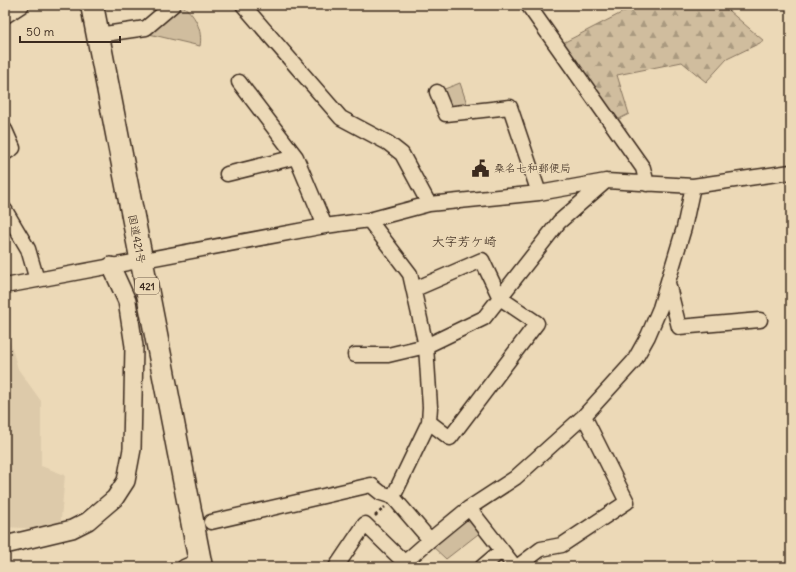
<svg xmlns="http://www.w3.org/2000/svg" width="796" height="572" viewBox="0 0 796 572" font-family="Delius,'Klee One',sans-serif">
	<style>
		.built { fill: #ddcaaa }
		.forest { fill: url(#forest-firs); stroke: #86745e }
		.park { fill: #d0bd9e; stroke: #86745e }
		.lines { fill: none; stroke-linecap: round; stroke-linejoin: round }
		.minor-casing { stroke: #3b2a1e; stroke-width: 17 }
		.tertiary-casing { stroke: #3b2a1e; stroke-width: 20 }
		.trunk-casing { stroke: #3b2a1e; stroke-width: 25 }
		.path { stroke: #3b2a1e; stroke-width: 2.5; stroke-dasharray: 3 3; stroke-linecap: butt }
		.minor { stroke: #ecd9b7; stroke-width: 14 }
		.tertiary { stroke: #ecd9b7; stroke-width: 17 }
		.trunk { stroke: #ecd9b7; stroke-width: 22 }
		.labels { text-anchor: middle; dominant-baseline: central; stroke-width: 3; stroke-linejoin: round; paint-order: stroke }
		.shield { fill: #ecd9b7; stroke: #705e4c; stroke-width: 1 }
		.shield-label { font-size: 10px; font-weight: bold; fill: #3b2a1e }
		.poi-label { font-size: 11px; fill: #3b2a1e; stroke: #ecd9b7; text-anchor: start }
		.street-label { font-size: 11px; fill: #3b2a1e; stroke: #ecd9b7 }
		.quarter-label { font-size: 13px; fill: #3b2a1e; stroke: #ecd9b7 }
	</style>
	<defs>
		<pattern id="forest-firs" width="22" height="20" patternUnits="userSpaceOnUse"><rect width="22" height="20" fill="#d0bd9e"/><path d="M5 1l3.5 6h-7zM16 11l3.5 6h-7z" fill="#aa9a80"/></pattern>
	</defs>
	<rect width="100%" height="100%" fill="#ecd9b7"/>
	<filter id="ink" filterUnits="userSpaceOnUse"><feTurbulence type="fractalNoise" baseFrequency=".025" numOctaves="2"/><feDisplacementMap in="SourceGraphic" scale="8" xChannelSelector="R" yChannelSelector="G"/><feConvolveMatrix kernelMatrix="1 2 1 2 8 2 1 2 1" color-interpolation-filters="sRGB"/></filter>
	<g filter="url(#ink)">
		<path class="built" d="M5,325l13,44 23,32v65l24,9 -5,55 -55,-3z"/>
		<path class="forest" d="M631,5h91l42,36 -37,18 -21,23 -24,-20 -65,13 12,39 -14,7 -54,-77 70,-36z"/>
		<path class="park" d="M181,5c14,8 22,26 19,41l-51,-12z
			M460,83l7,21 -18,6 -7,-20z
			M465,517l7,2 10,12 -36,28 -15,-14z"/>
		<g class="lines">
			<defs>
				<path id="minor" d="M243,5l98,113 47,25 14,11 27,50
					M528,5l115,163 4,16
					M5,16l17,-11
					M98,35l48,-7 27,-23
					M239,82l57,75 29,69
					M437,92l9,22 64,-7 29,86
					M5,130l8,18 -8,5
					M227,174l69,-17
					M5,210l23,39 9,31
					M369,220l41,54 16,72 4,61 -1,15 -36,75
					M668,283l11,44 81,-7
					M5,286l320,-60 44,-6 60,-16 110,-11 67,-12 87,5 98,-14
					M415,289l67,-29 18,38 37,25 -87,115 -21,-16
					M355,355h33l38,-9 58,-28 75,-96 47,-41
					M469,508l46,59
					M211,522l160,-37 10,8 12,4 37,43 39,-32 46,-30 69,-62 50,-55 14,-25 12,-28 24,-80 9,-42
					M404,563l26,-23
					M184,567l16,-7
					M336,567l29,-43 44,43
					M482,567l20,-17
					M517,567l24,-18 21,-4 65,-43 -43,-86"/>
				<path id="tertiary" d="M5,545l67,-16 16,-8 27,-23 11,-17 6,-32 2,-103 -7,-45 -16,-35"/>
				<path id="trunk" d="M92,5l109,562"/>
			</defs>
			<use href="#minor" class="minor-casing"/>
			<use href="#tertiary" class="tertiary-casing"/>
			<use href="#trunk" class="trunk-casing"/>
			<path class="path" d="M375,516l10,-9"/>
			<use href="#minor" class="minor"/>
			<use href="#tertiary" class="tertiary"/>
			<use href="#trunk" class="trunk"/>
		</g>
	</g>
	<defs>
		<symbol id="civic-bare" viewBox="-9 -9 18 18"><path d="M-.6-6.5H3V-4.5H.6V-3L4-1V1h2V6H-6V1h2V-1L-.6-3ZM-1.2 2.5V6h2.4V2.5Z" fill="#3b2a1e" stroke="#ecd9b7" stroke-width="2.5" paint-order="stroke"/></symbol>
	</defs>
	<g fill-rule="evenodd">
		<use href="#civic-bare" x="468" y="156" width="25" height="25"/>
	</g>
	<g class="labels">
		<rect class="shield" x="135" y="278" width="24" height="16" rx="3"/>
		<g class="shield-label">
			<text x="147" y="286">421</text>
		</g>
		<g class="poi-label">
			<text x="494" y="168">桑名七和郵便局</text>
		</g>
		<g class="street-label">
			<text transform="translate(137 239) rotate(79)">国道421号</text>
		</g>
		<g class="quarter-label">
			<text x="464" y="241">大字芳ケ崎</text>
		</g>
	</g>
	<rect width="796" height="572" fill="none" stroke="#ecd9b7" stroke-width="20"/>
	<rect x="10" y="10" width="776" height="552" fill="none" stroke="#3b2a1e" stroke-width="1.5" filter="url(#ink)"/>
	<path d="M20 36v6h100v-6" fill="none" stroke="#3b2a1e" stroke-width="2"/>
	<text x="26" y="36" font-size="12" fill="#3b2a1e" stroke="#ecd9b7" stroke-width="3" paint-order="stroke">50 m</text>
</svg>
